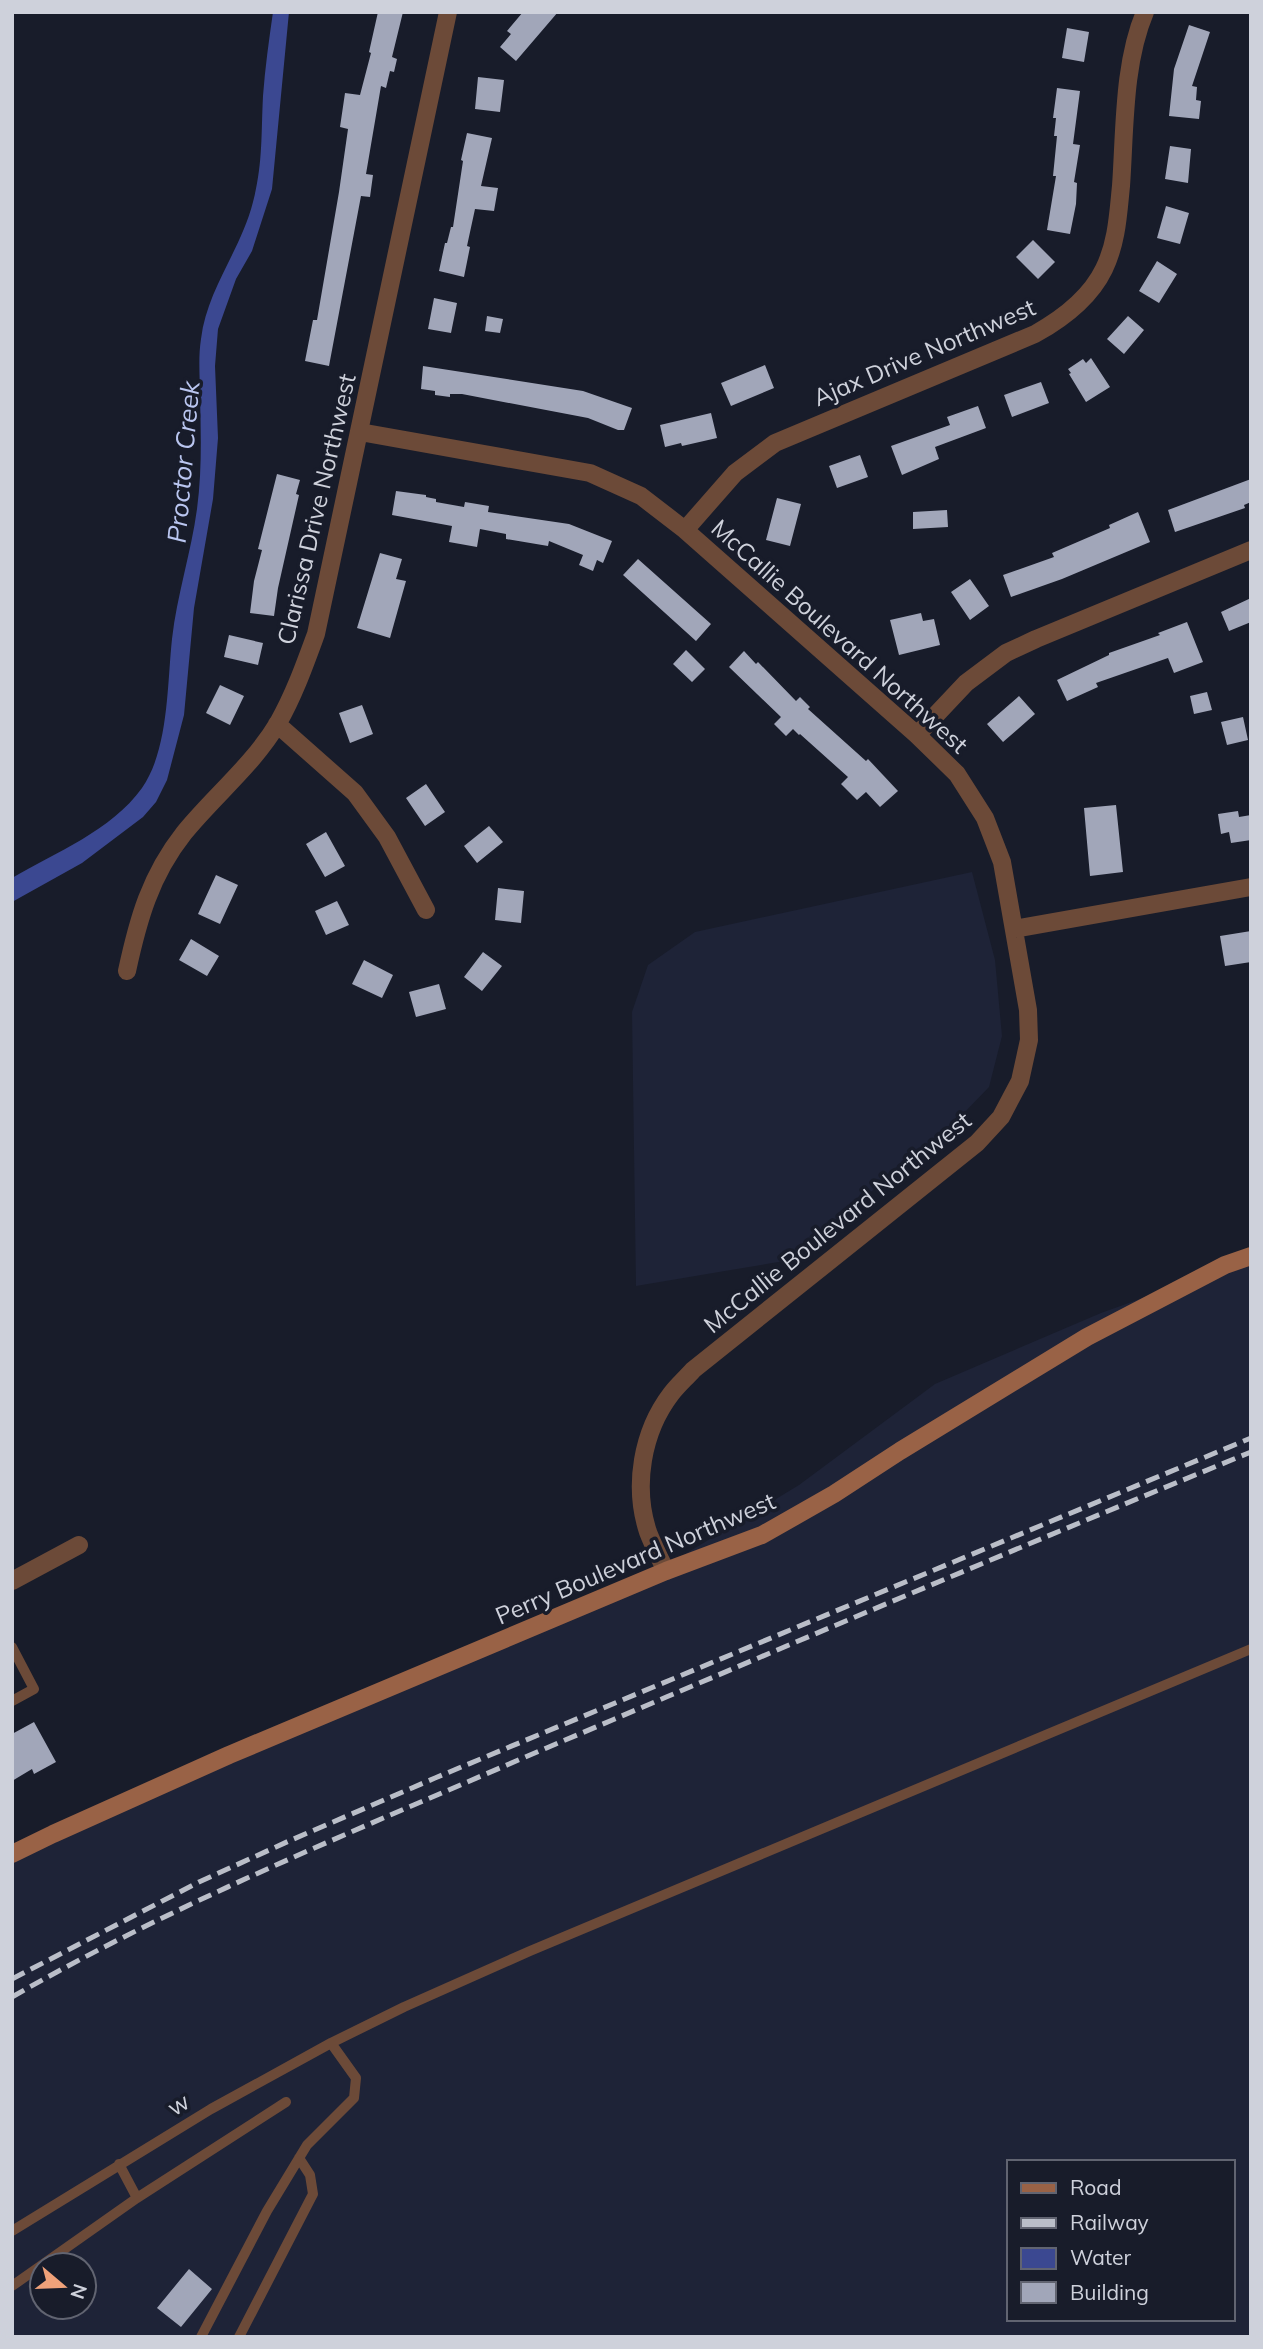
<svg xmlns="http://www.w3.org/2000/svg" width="1263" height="2349" viewBox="0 0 1263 2349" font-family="Mulish,sans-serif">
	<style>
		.built { fill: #1e2337; fill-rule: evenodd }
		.water { fill: #3b4891 }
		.building { fill: #a1a6b9 }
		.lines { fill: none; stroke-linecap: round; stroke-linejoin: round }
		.lane { stroke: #6c4a38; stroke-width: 10 }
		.street { stroke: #6c4a38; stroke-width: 18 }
		.secondary { stroke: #996246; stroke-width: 18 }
		.rail { stroke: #babec8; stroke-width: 5; stroke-dasharray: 14 7; stroke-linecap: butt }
		.labels { text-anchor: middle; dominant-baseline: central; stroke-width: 7; stroke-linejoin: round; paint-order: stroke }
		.street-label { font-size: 24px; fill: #ced1db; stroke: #181c2a }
		.water-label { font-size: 26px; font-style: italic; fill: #bac6f0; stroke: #181c2a }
	</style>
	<rect width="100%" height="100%" fill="#181c2a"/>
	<path class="built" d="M972,872l23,88 7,76 -13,51 -55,57 -91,69 -53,47 -154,26 -4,-274 16,-47 47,-33z
		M1251,1259v1078h-1239v-479l627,-276 160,-97 136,-101 166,-71zM1009,2162h224v157h-224zM42,2265h42v42h-42z"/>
	<path class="water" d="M273,12h16l-17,177 -20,62 -16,28 -18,50 -3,37 3,72 -5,61 -19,109 -10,107 -17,65 -11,22 -13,15 -61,46 -70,39v-24c44,-26 99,-47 130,-90 27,-39 25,-103 30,-149 5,-44 19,-86 25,-130 5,-37 4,-75 3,-112 0,-19 -2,-39 1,-58 6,-50 40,-89 52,-137 10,-39 8,-67 10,-106 2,-28 6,-56 10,-84z"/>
	<path class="building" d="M378,12h25l-11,45 5,2 -3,13 -4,-1 -4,17 -5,-2 -15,88 7,1 -3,22 -9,-1 -32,170 -24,-5 8,-41h4l22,-128 9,-63 -8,-2 5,-34 15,2 11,-42 -2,-1z
		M523,12h35l-42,49 -16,-14 11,-13 -4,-3z
		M1189,25l21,7 -18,54 5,1 -1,13 5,1 -2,18 -30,-3 5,-47z
		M1067,28l22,4 -5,30 -22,-4z
		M478,77l26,3 -4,32 -25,-3z
		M1057,88l23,3 -7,53 7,1 -6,37 3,1 -1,21 -6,30 -23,-4 9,-54h-3l4,-40h-3l2,-18h-3z
		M467,133l25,5 -11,48 17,2 -4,23 -19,-2 -8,37 3,1 -6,30 -25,-6 6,-28h2l4,-16h2l10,-66 -2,-1z
		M1170,146l21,3 -3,34 -23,-4z
		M1166,206l23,7 -9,31 -23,-6z
		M1033,240l22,22 -17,17 -22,-22z
		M1157,261l20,13 -18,29 -20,-12z
		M434,298l23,5 -6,30 -23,-4z
		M487,316l16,3 -3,14 -15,-2z
		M1128,316l16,14 -20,24 -17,-15z
		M1091,358l19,29 -24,15 -17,-28 2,-1 -3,-4 15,-10 3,4z
		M765,365l9,23 -43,18 -10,-23z
		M423,366l160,25 49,17 -8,22h-6l-30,-12 -126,-24h-12v3l-15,-2v-4l-14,-2z
		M1041,382l8,21 -37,14 -8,-22z
		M978,406l8,22 -51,19 4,12 -37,16 -11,-29 59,-21 -3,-8z
		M711,413l6,25 -35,8 -1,-3 -16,4 -5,-22z
		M860,455l8,22 -31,11 -8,-22z
		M277,474l23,6 -4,14 3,1 -21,93 -4,28 -24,-3 4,-32 8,-31 -4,-1z
		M1251,479v23l-7,3 1,3 -70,24 -7,-22z
		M396,491l30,4v2l10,2v3l28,5 1,-5 24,4 -1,6 81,12 43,17 -9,22 -6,-3 -4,11 -14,-6 4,-10 -34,-14 -1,5 -42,-7v-5l-26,-5 -3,18 -28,-5 3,-16 -60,-11z
		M777,498l24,6 -11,42 -24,-6z
		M947,510l1,17 -35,2v-17z
		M1138,512l12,30 -88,37 -51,18 -8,-22 51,-18 -2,-4 58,-25 -1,-3z
		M380,553l22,6 -6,20 10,2 -16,57 -33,-10z
		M638,559l73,65 -15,17 -73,-66z
		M970,579l19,27 -19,14 -19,-28z
		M1251,598v24l-22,9 -8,-19z
		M921,613l2,8 11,-2 6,26 -41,10 -9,-35z
		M1187,622l16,40 -29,11 -6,-15 -72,25 2,4 -31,14 -10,-21 52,-25v-2l51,-18 -2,-2z
		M229,635l34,8 -5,22 -34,-8z
		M686,650l19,19 -13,13 -19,-18z
		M744,651l12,13 2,-2 38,39 4,-4 10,10 -2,2 58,52 2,-2 30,32 -18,16 -14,-15 -9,8 -16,-16 7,-7 -48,-43 -1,1 -6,-6 -7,7 -12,-12 7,-7 -52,-50z
		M220,685l24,11 -14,29 -24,-12z
		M1207,692l5,18 -18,4 -4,-18z
		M1019,696l16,18 -32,28 -16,-18z
		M362,705l11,29 -23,9 -11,-30z
		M1243,717l5,23 -21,5 -6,-23z
		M426,784l19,28 -20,14 -19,-28z
		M1116,805l7,67 -33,4 -6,-68z
		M1238,811l1,6 12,-2v25l-20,3 -2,-11 -8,2 -3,-20z
		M489,826l14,16 -26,21 -13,-17z
		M326,832l19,34 -20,11 -19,-33z
		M216,875l22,10 -18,39 -22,-10z
		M498,888l26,3 -3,32 -26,-3z
		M337,901l12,24 -23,10 -11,-24z
		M1251,931v31l-26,4 -5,-30z
		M191,939l28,17 -12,20 -28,-16z
		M483,952l19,14 -20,25 -18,-14z
		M364,960l29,15 -11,23 -30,-14z
		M439,984l7,25 -30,8 -7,-25z
		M34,1722l22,40 -22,12 -2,-5 -20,12v-47z
		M189,2269l23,20 -31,38 -24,-19z"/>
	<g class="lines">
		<path class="lane" d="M12,1647l22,42 -22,12
			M331,2043l73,-36 126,-56 721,-302
			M119,2164l18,34
			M12,2231l199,-122 120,-66 25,35 -2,20 -47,47 -40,66 -66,126
			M12,2286l125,-88 149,-96
			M239,2337l74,-143 -3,-19 -11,-17"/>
		<path class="street" d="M360,432l230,41 51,23 44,34 232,205 40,39 28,44 17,44 26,148 1,30 -9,41 -19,36 -24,26 -284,227c-7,8 -15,15 -22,24 -29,38 -38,92 -23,138 5,13 12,27 18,39
			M685,530l50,-57 40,-30 260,-109c27,-15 55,-36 69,-65 13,-27 14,-54 17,-83 4,-56 2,-122 24,-174
			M277,724l78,69 32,44 39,73
			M917,735l49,-52 40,-30 30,-14 215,-89
			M1014,929l237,-42
			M127,971c11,-51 23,-95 57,-138 30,-37 69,-68 94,-110 16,-28 27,-59 38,-89l132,-622
			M12,1581l67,-36"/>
		<path class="secondary" d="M12,1854l41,-20 176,-79 437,-184 96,-36 72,-41 66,-43 187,-114 138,-72 26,-9"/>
		<path class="rail" d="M12,1979l187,-97 90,-41 146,-63 816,-340
			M12,1997c164,-94 338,-164 511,-239 242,-103 484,-206 728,-306"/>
	</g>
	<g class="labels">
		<g class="street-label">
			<text transform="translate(924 352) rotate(-23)">Ajax Drive Northwest</text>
			<text transform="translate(316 509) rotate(-77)">Clarissa Drive Northwest</text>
			<text transform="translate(840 636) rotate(42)">McCallie Boulevard Northwest</text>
			<text transform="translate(837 1222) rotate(-39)">McCallie Boulevard Northwest</text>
			<text transform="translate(635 1558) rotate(-23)">Perry Boulevard Northwest</text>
			<text transform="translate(178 2104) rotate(-31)">w</text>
		</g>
		<g class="water-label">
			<text transform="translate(183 462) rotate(-85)">Proctor Creek</text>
		</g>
	</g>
	<rect width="1263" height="2349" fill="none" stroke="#ced1db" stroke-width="28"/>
	<rect x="1007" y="2160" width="228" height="161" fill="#181c2a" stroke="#616471" stroke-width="2"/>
	<rect x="1021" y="2183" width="35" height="10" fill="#996246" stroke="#616471" stroke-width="2"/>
	<text x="1070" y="2195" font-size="21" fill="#ced1db">Road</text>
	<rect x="1021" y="2218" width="35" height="10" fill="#babec8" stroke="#616471" stroke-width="2"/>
	<text x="1070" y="2230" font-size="21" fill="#ced1db">Railway</text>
	<rect x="1021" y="2248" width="35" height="21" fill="#3b4891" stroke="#616471" stroke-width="2"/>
	<text x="1070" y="2265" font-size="21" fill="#ced1db">Water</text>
	<rect x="1021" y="2282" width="35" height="21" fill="#a1a6b9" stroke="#616471" stroke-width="2"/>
	<text x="1070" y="2300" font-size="21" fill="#ced1db">Building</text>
	<g transform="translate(63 2286) rotate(109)"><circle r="33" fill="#181c2a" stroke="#616471" stroke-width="2"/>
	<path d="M0-5L12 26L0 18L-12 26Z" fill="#f0a27a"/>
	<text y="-10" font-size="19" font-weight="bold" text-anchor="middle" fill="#ced1db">N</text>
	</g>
</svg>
